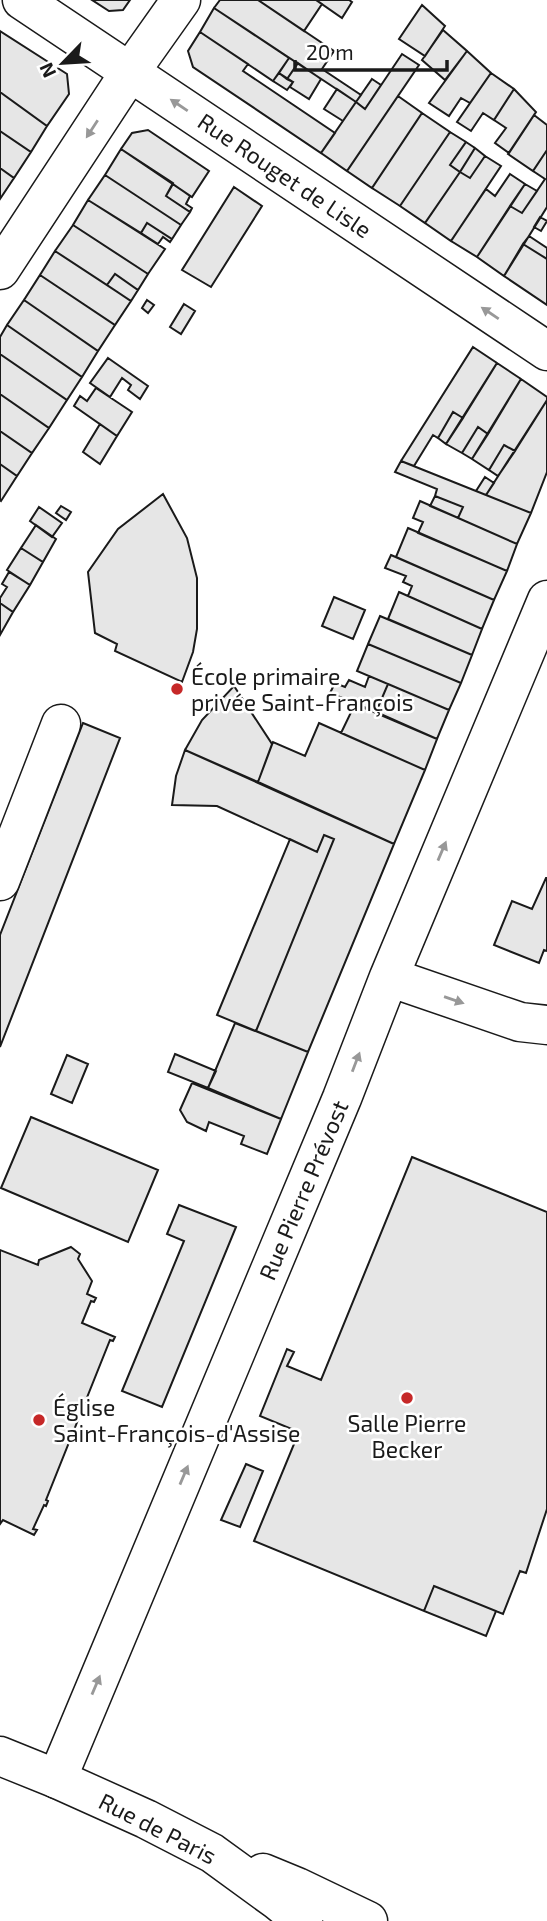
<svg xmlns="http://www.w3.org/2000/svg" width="547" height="1921" viewBox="0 0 547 1921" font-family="'Exo 2',sans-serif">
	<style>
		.building { fill: #e6e6e6; stroke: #1a1a1a; stroke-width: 2 }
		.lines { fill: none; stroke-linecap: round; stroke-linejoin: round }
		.minor-casing { stroke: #1a1a1a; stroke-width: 41 }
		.major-casing { stroke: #1a1a1a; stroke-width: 41 }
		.minor { stroke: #fff; stroke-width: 38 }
		.major { stroke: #fff; stroke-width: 38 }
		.oneway { fill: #989898 }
		.poi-dot { fill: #c62828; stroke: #fff; stroke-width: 2.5 }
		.labels { text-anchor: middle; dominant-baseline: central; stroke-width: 5; stroke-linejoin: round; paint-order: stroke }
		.street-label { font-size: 23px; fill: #1a1a1a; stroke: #fff }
		.poi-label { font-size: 23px; fill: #1a1a1a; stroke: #fff; text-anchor: start }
	</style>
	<rect width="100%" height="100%" fill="#fff"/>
	<path class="building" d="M92,0h38l-7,10 -14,1z
		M220,0h38l76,51 -12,18 39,26 -5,7 -142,-94z
		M258,0h58l6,4 -18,27z
		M316,0h33l3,2 -10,16z
		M422,5l23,21 -20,30 -26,-17z
		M214,8l75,50 -16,23 -73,-49z
		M443,30l24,21 -22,29 -23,-20z
		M0,31l67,43 2,20 -22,32 -47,-34z
		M200,32l48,32 -5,7 92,62 -14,20 -128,-86 -5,-16z
		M467,51l24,22 -21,30 -9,-5 -12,18 -20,-13z
		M402,54l17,11 -72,106 -26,-18 35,-51 9,7z
		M289,58l9,5 -11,16 -8,-6z
		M298,63l23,16 -12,20 -19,-12 3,-5 -6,-3z
		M279,73l14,9 -6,8 -14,-9z
		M491,73l23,16 -20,31 -11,-7 -12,18 -14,-9z
		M372,79l9,6 -16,24 -9,-7z
		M337,89l19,13 -13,19 -19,-12z
		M514,89l22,23 -27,41 -14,-10 11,-15 -12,-8z
		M0,92l47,34 -16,26 -31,-21z
		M398,96l24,17 -50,75 -25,-17z
		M422,113l28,19 -50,74 -28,-18z
		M534,115l13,10v25l-14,21 -25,-17z
		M148,130l61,41 -17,26 -71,-48 11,-16z
		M0,131l31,21 -17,26 -14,-10z
		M450,132l16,10 -16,23 10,7 -35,51 -25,-17z
		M466,142l9,6 -15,24 -10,-7z
		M475,148l10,8 -15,22 -10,-6z
		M121,149l52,34 -7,13 24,16 -9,13 -76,-50z
		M547,150v57l-43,69 -27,-19 33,-51 12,7 23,-34 -12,-8z
		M485,156l16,10 -50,75 -26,-18 35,-51 10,6z
		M0,168l14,10 -14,21z
		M510,174l15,10 -48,73 -26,-16 35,-52 9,7z
		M105,175l76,50 -9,14 -25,-16 -6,10 -53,-33z
		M173,184l17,12 -4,8 6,4 -2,4 -24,-16z
		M525,184l12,7 -15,22 -12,-7z
		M234,187l28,19 -51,81 -29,-17z
		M88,200l77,49 -17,25 -75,-49z
		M540,217l7,4 -6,10 -7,-4z
		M147,223l25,16 -2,3 -7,-5 -5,7 -17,-11z
		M73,225l75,49 -10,16 -23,-16 -8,11 -52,-34z
		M529,236l18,12v11l-24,-15z
		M523,244l24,15v46l-43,-29z
		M55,251l76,50 -16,24 -75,-50z
		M115,274l23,16 -7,11 -24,-16z
		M40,275l75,50 -17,26 -74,-51z
		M24,300l74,51 -16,26 -75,-52z
		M147,300l7,5 -6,8 -6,-5z
		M184,304l11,7 -14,23 -11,-7z
		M7,325l75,52 -15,23 -67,-46v-17z
		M473,347l24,16 -34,55 -10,-6 -15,26 -5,-3 -19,31 -13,-5z
		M0,354l67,46 -18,28 -49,-34z
		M108,358l40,28 -8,13 -12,-9 3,-5 -9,-7 -12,19 -20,-14z
		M497,363l24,16 -33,55 -10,-7 -16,26 -16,-9z
		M521,379l26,18v3l-32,51 -11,-6 -15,25 -17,-11z
		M96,388l36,24 -15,24 -43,-30 6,-10 7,5z
		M0,394l49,34 -17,25 -32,-22z
		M547,400v72l-16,41 -45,-18z
		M453,412l10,6 -17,26 -8,-6z
		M100,424l17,12 -17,28 -17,-12z
		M478,427l10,7 -16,25 -10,-6z
		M0,431l32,22 -15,23 -17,-12z
		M504,445l11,6 -17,25 -9,-6z
		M401,461l130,52 -14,31 -59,-26 5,-11 -28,-11 2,-7 -42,-17z
		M0,464l17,12 -16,25 -1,-1z
		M485,477l9,6 -8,12 -10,-4z
		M163,494l24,44 10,40v51l-4,23 -11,30 -67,-31 2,-7 -22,-11 -7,-61 30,-43z
		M435,496l28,11 -5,11 -28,-12z
		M420,501l97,43 -10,27 -89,-38 5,-11 -10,-4z
		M61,506l10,6 -5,8 -10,-7z
		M39,507l23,16 -10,14 -22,-16z
		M36,525l20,14 -13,23 -22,-14z
		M408,528l99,43 -13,29 -98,-43z
		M21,548l22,14 -13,23 -23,-15z
		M391,555l103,45 -12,29 -74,-33 4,-10 -9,-4 3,-6 -21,-8z
		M9,572l21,13 -17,27 -13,-9v-5l7,-11 -5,-3z
		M399,592l83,37 -10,26 -84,-36z
		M334,597l31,13 -12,29 -31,-13z
		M0,603l13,9 -13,23z
		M380,616l92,39 -11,28 -93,-39z
		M368,644l93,39 -12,27 -92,-39z
		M369,676l19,8 -12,28 -46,-19 5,-10 10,4 4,-7 16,7z
		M388,684l61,26 -12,29 -61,-27z
		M234,686l38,58 -14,38 -73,-32 17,-30z
		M355,704l82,35 -12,31 -84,-37z
		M83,723l37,15 -120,309v-112z
		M319,723l106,47 -31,74 -136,-62 15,-40 32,14z
		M185,750l209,94 -86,208 -52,-21 78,-192 -10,-4 -7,17 -100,-46 -45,-1 4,-29z
		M324,835l10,4 -78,192 -39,-16 73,-176 27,13z
		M546,878h1v73l-3,-1 -5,13 -45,-18 18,-44 20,8z
		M235,1023l73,29 -27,67 -73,-31z
		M175,1054l41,17 -8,17 -40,-16z
		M67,1055l21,9 -16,39 -21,-9z
		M192,1083l89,36 -14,35 -26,-10 3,-8 -35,-14 -3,9 -19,-9 -7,-12z
		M31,1117l127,53 -30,72 -127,-54z
		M412,1157l135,55v297l-21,64 -6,-2 -17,43 -69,-28 -10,25 -170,-70 45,-109 -39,-16 27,-67 7,3 -7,14 34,14z
		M179,1205l57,22 -74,180 -40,-16 62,-150 -17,-7z
		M71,1247l9,7 -2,5 14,22 -5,13 9,4 -2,4 -3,-1 -9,22 33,14 -2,4 -3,-1 -64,160 2,1 -2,5 -2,-1 -11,24 4,1 -3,5 -31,-15 -3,4v-274l38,15 1,-5z
		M246,1464l17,7 -23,56 -19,-7z
		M434,1586l62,25 -10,25 -62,-25z"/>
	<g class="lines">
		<defs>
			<path id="minor" d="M22,0l525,351
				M0,270l130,-198 51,-72
				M0,881l61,-157
				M389,977l131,45 27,3
				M57,1779l285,-681 47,-121 158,-377"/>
			<path id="major" d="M0,1756l57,23 89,40 66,34 66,48 25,20
				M263,1873l34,14 71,34"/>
		</defs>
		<use href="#minor" class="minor-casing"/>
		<use href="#major" class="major-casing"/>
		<use href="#minor" class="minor"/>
		<use href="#major" class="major"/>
	</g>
	<defs><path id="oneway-solid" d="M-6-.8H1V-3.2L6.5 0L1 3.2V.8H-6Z" transform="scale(1.75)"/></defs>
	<g class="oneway">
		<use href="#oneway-solid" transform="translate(179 105) rotate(-146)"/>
		<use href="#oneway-solid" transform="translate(92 129) rotate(123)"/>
		<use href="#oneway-solid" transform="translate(490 313) rotate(-146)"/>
		<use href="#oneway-solid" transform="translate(442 851) rotate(-67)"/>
		<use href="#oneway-solid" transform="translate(454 1000) rotate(19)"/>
		<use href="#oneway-solid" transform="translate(356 1062) rotate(-69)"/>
		<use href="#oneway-solid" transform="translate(184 1475) rotate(-67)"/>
		<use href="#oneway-solid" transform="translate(96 1685) rotate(-67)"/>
	</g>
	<g class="poi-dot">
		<circle cx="177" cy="689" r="7"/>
		<circle cx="407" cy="1398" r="7"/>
		<circle cx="39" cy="1420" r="7"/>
	</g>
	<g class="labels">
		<g class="street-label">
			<text transform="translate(285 175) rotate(34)">Rue Rouget de Lisle</text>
			<text transform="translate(303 1190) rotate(-67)">Rue Pierre Prévost</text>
			<text transform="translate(158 1828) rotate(27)">Rue de Paris</text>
		</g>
		<g class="poi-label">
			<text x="191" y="676">École primaire<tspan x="191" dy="26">privée Saint-François</tspan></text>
			<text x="53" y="1407">Église<tspan x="53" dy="26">Saint-François-d'Assise</tspan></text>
			<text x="407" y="1423" text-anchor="middle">Salle Pierre<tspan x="407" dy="26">Becker</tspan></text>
		</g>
	</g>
	<g transform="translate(63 63) rotate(245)" stroke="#ffffff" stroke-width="5" paint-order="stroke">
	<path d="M0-5L12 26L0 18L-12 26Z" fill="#1a1a1a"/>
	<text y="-10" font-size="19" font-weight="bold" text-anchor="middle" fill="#1a1a1a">N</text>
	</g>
	<path d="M295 60v10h152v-10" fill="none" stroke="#1a1a1a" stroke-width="3.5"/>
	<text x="306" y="60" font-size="21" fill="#1a1a1a" stroke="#ffffff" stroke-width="5" paint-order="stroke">20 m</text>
</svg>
